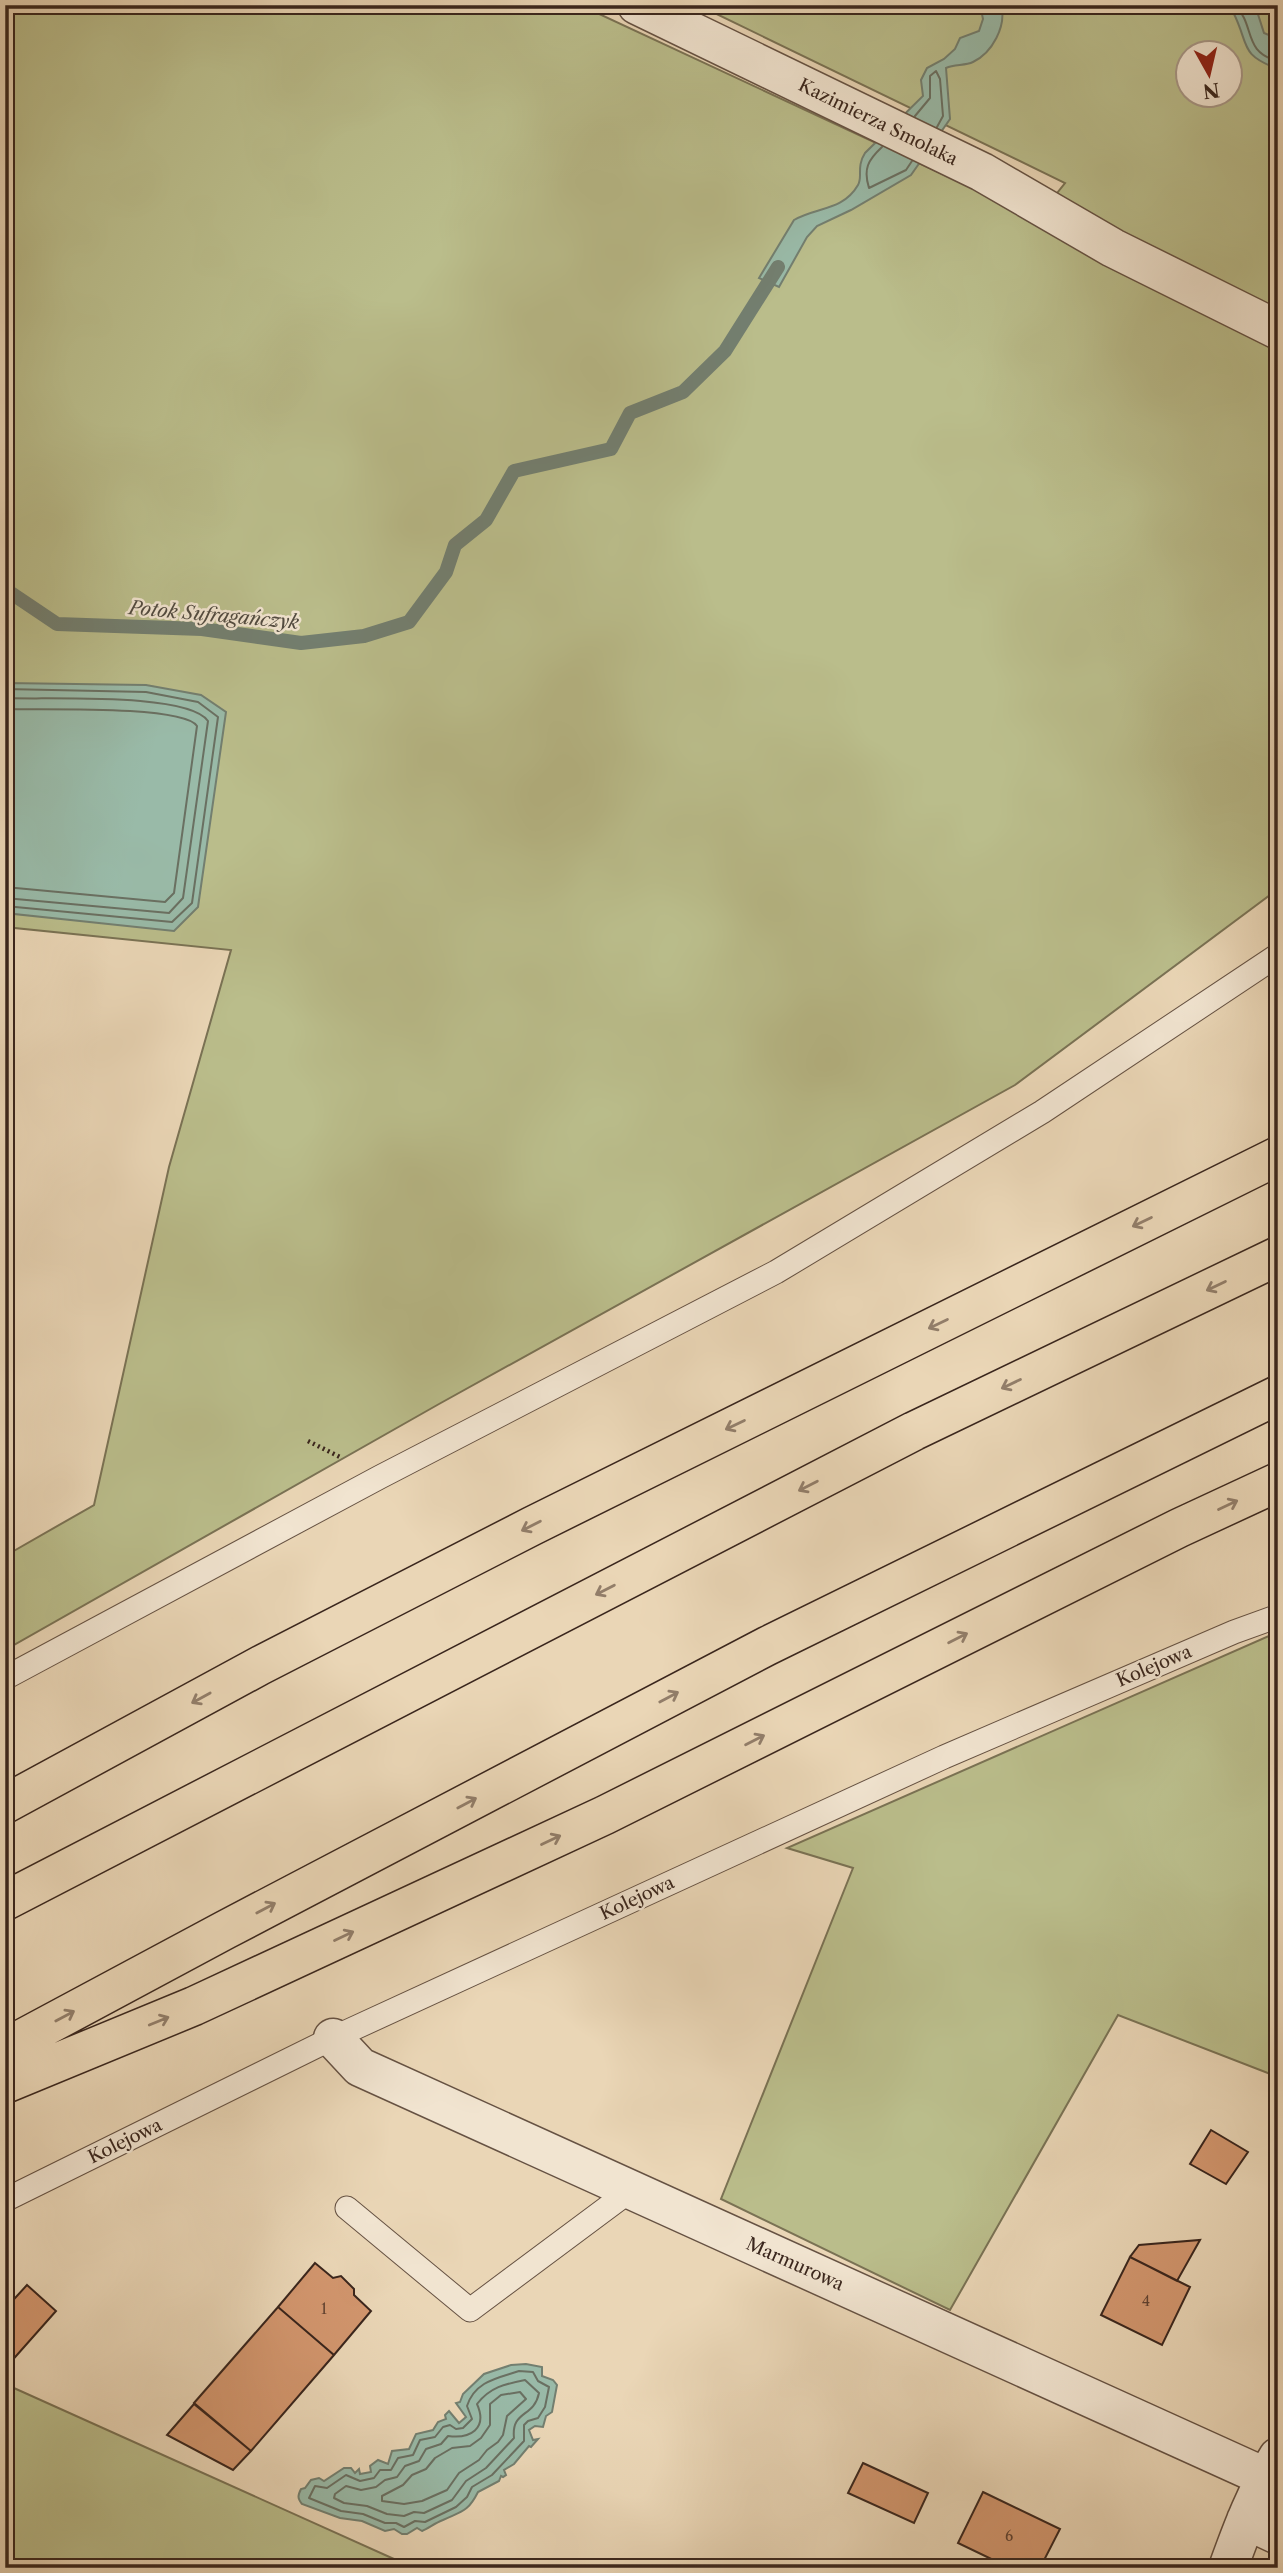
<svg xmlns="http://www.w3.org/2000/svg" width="1283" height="2573" viewBox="0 0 1283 2573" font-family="'Libre Caslon Text',serif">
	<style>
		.green { fill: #babd8b; stroke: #7a7254; stroke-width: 2; fill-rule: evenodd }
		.water { fill: #99baa8; stroke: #737f70; stroke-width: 2 }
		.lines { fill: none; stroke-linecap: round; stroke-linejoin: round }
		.shore { stroke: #6a7062; stroke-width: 2 }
		.stream { stroke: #737f70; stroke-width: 14 }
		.building { fill: #d2966e; stroke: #3a261d; stroke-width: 2 }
		.service-casing { stroke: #665243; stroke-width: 25 }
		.minor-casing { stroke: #665243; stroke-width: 41 }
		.motorway-casing { stroke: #3a261d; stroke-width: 41 }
		.path { stroke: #3a261d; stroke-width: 4.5; stroke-dasharray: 2 3.5; stroke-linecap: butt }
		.service { stroke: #f1e4d0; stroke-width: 23 }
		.minor { stroke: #f1e4d0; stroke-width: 38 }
		.motorway { stroke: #ead6b6; stroke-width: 38 }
		.oneway { stroke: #927e6a }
		.labels { text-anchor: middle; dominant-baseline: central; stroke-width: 5; stroke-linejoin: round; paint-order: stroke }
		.number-label { font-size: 14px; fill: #604231 }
		.street-label { font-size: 18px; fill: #3a261d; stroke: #f1e4d0 }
		.water-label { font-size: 19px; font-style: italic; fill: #524b40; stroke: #f1e4d0 }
	</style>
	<rect width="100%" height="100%" fill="#ead6b6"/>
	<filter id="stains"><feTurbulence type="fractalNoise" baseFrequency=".00286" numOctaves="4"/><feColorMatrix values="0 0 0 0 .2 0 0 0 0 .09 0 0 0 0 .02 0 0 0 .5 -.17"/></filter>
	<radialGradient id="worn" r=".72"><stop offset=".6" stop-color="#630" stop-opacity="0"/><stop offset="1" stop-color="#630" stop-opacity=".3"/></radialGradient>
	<path class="green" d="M5,5h575l457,213 28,-35 -367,-178h580v884l-263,196 -576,319 -434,246v-94l89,-51 75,-338 62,-217 -226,-23zM1188,52h42v42h-42z
		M1278,1632v445l-160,-62 -168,295 -229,-111 132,-331 -66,-20z
		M5,2384l409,184h-409z"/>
	<path class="water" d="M980,5h21c6,21 -9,48 -28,57 -8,4 -18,2 -27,6l4,51 -39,56 -60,35 -34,16 -10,11 -28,50 -20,-9 35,-58c22,-13 49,-9 64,-35 5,-8 -2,-18 7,-32l58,-57 -2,-16 6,-12 17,-9 11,-10 5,-11 19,-7 4,-12z
		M1217,5h38l9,28 14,6v30c-40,-15 -28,-24 -45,-57z
		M5,683l141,2 55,10 25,17 -28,195 -24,24 -169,-18z
		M511,2365l15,-1 16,3v9l11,4 4,5 -5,27 -6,4 -3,11 -8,-1 -6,4 4,10 5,-1 -7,8 -2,-1 -15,18 -10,6 2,5 -3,2 -2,-1 -2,5 -21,11c-10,20 -16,19 -35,28 -8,3 -14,8 -21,11l-5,-3 -10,6h-5l-8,-5 -9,2 -23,-10 -22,-3 -38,-14c-5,-6 -4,-9 -1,-15l4,-1 6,-8 8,-2 5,3 20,-13h7l4,5 4,-4 1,5 11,-2 -1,-6 8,-6 10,4 4,-13 17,-2 7,-15 17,-4 5,-8 8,-3 -1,-4 4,-4 10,12 7,-6 -10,-14 4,-1 3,-8 21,-20z"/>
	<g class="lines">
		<path class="shore" d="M1235,5c21,21 7,47 43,56
			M915,116l15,-18v-22l6,-5 4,8 3,37 -6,11
			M882,147c-14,13 -19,22 -13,41l37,-18 6,-9
			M5,689l141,3 52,10 20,15 -26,186 -20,19 -167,-16
			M5,698c40,2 182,-6 203,23l-25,177 -14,15 -164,-15
			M5,709c32,1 177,-4 192,17l-23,167 -9,9 -160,-15
			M519,2371l14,1 5,9 11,6 -4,20 -7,11 -10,3 -4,4v16l-32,34 -20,12 -5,10 -11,10 -31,15 -10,-1 -11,6 -8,-4h-11l-22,-9 -22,-3 -32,-13 6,-12 12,2 19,-13 14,6 14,-3 6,-8h11l7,-12 15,-3 7,-15 15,-3 8,-10 7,-2 6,4 7,-1 9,-9 -5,-13c8,-25 31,-28 52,-35z
			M525,2380l14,13c-5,25 -28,17 -25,45l-28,30 -20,13 -14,19 -28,13 -10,-1 -10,4 -17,-2 -20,-8 -23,-3 -10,-5 1,-4 11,-8 15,4 15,-3 9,-7 12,-3 8,-11 14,-5 7,-12 15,-5 7,-8c22,3 40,-7 29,-32 13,-17 28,-20 48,-24z
			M520,2392l6,7 -19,17 -4,19 -5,7 -11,8 -8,10 -20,13 -12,17 -25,11 -18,3 -22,-3v-5l21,-11 9,-10 14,-6 9,-11 17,-10 18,-2 11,-8 9,-13v-21l11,-9z"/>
		<path class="stream" d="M5,589l52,35 145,5 99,14 63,-7 45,-14 37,-50 9,-27 31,-25 28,-49 97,-22 19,-36 53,-21 42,-41 53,-84"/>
	</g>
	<path class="building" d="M1211,2130l37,22 -22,32 -36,-20z
		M1200,2240l-23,41 -47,-24 9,-12z
		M1130,2257l60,30 -28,58 -61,-30z
		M315,2263l18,15 8,-2 13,13v6l17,16 -37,44 -56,-48z
		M27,2285l29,26 -47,53 -4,-4v-51z
		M278,2307l56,48 -83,96 -57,-48z
		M194,2404l57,47 -18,19 -66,-35z
		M863,2463l65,30 -14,30 -66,-30z
		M983,2492l77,37 -20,39h-30l-52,-25z"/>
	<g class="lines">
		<defs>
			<path id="service" d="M5,1678l375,-201 396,-205 266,-160 236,-157
				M5,2200l328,-162 611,-281 290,-125 44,-16
				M347,2208l123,102 161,-120"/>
			<path id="minor" d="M637,5l345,167 131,76 165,82
				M333,2038l27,29 905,410
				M1246,2520l32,15
				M1228,2568c14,-39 28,-76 50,-111"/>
			<path id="motorway" d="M5,1804l256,-139 271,-139 746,-370
				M5,1901l909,-470 364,-175
				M5,2048l220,-118 542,-284 511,-251
				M5,2084l189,-78 411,-191 574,-287 99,-46"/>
		</defs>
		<use href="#service" class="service-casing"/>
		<use href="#minor" class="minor-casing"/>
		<use href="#motorway" class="motorway-casing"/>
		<path class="path" d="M308,1441l34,17"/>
		<use href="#service" class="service"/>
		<use href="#minor" class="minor"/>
		<use href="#motorway" class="motorway"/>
	</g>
	<defs><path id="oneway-shaft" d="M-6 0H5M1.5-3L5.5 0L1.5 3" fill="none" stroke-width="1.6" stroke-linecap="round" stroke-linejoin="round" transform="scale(1.75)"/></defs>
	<g class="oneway">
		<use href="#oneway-shaft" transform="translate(1142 1222) rotate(154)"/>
		<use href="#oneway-shaft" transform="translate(1216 1286) rotate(154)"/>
		<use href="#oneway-shaft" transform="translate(938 1324) rotate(154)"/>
		<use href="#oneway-shaft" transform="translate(1011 1384) rotate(154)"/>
		<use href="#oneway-shaft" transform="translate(735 1425) rotate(154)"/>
		<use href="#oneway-shaft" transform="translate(808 1486) rotate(153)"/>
		<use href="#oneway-shaft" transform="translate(1228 1505) rotate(-25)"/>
		<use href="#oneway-shaft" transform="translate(531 1526) rotate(153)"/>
		<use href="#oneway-shaft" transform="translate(605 1590) rotate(153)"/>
		<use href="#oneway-shaft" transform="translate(958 1638) rotate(-27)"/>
		<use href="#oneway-shaft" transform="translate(669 1697) rotate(-28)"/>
		<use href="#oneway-shaft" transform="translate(201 1698) rotate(151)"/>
		<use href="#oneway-shaft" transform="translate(755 1740) rotate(-27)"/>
		<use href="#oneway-shaft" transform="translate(467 1803) rotate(-28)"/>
		<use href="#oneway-shaft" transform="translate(551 1840) rotate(-25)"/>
		<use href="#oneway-shaft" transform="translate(266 1908) rotate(-28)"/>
		<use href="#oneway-shaft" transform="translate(344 1936) rotate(-25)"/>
		<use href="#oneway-shaft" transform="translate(65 2016) rotate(-28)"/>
		<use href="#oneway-shaft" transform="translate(159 2021) rotate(-22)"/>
	</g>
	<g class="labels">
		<g class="number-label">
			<text x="1146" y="2301">4</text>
			<text x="324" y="2309">1</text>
			<text x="1009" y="2536">6</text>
		</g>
		<g class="street-label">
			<text transform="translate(878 122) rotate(26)">Kazimierza Smolaka</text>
			<text transform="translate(1154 1666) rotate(-23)">Kolejowa</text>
			<text transform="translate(637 1898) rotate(-25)">Kolejowa</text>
			<text transform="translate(125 2141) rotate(-26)">Kolejowa</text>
			<text transform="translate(795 2264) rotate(24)">Marmurowa</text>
		</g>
		<g class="water-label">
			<text transform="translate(214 615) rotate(5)">Potok Sufragańczyk</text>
		</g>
	</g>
	<rect width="1283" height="2573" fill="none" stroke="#ead6b6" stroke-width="28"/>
	<rect x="7" y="7" width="1269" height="2559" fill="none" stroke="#3a261d" stroke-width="3.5"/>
	<rect x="14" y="14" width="1255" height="2545" fill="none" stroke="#3a261d" stroke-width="2"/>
	<g transform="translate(1209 74) rotate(172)"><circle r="33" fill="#f1e4d0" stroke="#a89888" stroke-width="2"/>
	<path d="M0-5L12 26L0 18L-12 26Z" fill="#8f2418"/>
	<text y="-10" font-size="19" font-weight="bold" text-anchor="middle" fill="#3a261d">N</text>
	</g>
	<rect width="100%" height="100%" filter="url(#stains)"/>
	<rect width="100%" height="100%" fill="url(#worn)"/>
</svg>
